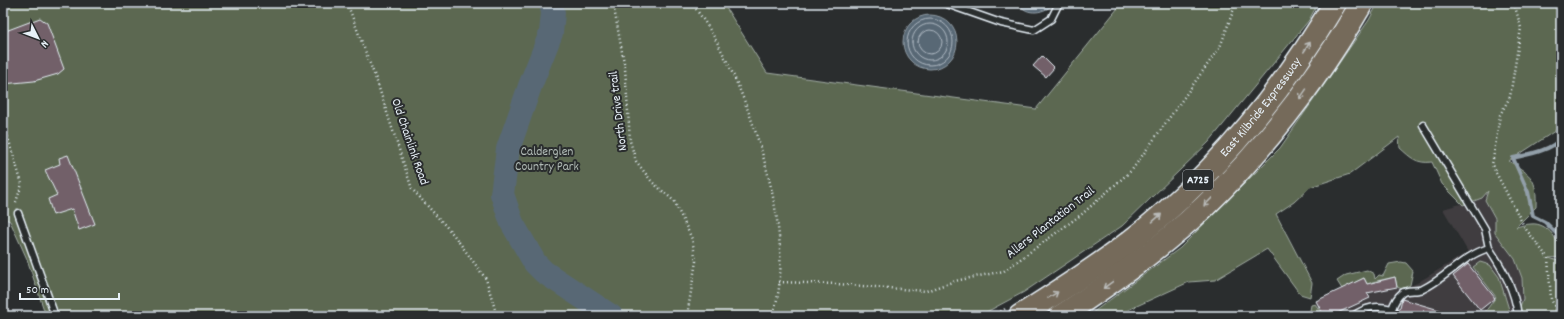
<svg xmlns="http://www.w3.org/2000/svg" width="1564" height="319" viewBox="0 0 1564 319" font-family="Dekko,sans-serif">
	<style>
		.built { fill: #403d40 }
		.green { fill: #5b6851; stroke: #a2aca4 }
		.water { fill: #596875; stroke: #929fa9 }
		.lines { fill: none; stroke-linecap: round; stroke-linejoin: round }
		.shore { stroke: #afbac4; stroke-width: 1 }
		.stream { stroke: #929fa9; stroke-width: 4 }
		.river { stroke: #596875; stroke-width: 24 }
		.building { fill: #726169; stroke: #e8f1f8 }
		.lane-casing { stroke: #e8f1f8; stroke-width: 9 }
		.highway-casing { stroke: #e8f1f8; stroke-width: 25 }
		.path { stroke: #e8f1f8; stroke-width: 2.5; stroke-dasharray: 1 3; stroke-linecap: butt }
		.lane { stroke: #2a2d2e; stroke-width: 6 }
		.highway { stroke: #746a5a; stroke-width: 22 }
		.oneway { stroke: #babbb9 }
		.labels { text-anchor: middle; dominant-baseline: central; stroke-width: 4; stroke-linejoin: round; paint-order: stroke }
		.shield { fill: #2a2d2e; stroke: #afb6bb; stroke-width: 1 }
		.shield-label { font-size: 12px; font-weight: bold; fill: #e8f1f8 }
		.street-label { font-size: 13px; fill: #e8f1f8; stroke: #2a2d2e }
		.park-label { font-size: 13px; fill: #b0bab5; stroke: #2a2d2e }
	</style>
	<rect width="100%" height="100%" fill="#2a2d2e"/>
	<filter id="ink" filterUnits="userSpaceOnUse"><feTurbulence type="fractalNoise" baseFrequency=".025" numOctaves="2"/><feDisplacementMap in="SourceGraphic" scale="8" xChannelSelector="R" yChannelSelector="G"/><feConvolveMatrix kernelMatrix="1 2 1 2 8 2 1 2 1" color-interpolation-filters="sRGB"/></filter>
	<g filter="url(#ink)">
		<path class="built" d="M1489,189l-4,11 10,18v15l20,26 7,19 1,21 -7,17h-5l-6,-17 -25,-37 -7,5 23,30 -14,19h-158l-9,-12 1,-3 48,-23 8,8v-4l23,-5 7,12 15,-6 51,-31 -25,-43 38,-11z"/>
		<path class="green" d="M3,3h720l44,70 269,36 86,-106h196l-9,17 -100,122 -87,84 -98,66 -45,24h-933l-19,-57 -17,-38 -7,-3z
			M1378,3h183v124l-52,34c23,15 28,17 27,46l-20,20c4,-1 10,-3 15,-3 17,-2 30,18 30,33l-12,1 12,4v41l-8,13h-37l7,-17 -1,-21 -7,-19 -20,-26v-15l-10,-18 3,-9 -6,7 -19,7 -21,-21 -10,-22c-15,2 -21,-4 -32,-14l-1,-11 -49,37 -40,13 -16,15 -18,12 36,69 -2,14 -10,-3 -33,-45 -52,31 -26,2 -61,28 -9,6h-31l92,-68 100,-100 89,-128z
			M1401,262l5,1 7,8 -3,14 -8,4 -5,-2 -2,-10 -23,5v4h-4l-4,-8 -22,11 -5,-8 9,-6 21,-5 7,4 1,5 4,-4 4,1 6,-12z
			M1480,262l10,3 9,12 12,39h-29l14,-19 -23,-30z
			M1315,304l9,12h-15l2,-11z"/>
		<path class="water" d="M1018,3h37c-10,10 -28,14 -37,0z
			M903 42a27 27 0 1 1 54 0a27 27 0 1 1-54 0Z"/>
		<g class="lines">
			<path class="shore" d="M907 42a23 23 0 1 1 46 0a23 23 0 1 1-46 0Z
				M912 42a18 18 0 1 1 36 0a18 18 0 1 1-36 0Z
				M918 42a12 12 0 1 1 24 0a12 12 0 1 1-24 0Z"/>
			<path class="stream" d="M1561,139c-12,12 -31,15 -48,19l15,34 5,24 12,6 16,16"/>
			<path class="river" d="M551,3l2,10 -2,20 -21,53 -22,63 -6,45 10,29 23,40 9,9 67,44"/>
		</g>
		<path class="building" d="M40,18l7,5 17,46 -6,5 -24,7 -31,3v-52z
			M1042,56l12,12 -8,9 -13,-11z
			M68,155l27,69 -16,6 -7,-21 -19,6 -5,-16 9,-4 -12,-25 15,-6 -1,-6z
			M1468,264l27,34 -15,12 -27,-34z
			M1395,277l2,10 -30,6 3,5 -39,18h-7l-8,-15 48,-23 3,6z
			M1402,299l44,13 -1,4h-46l-2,-7 3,-2z"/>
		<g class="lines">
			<defs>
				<path id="lane" d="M944,3l57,20 33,7 17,-11 8,-16
					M18,213l37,103
					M1489,248c14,21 26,42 29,68
					M1392,309c2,-6 5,-12 10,-16 5,-4 14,-1 21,-4 23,-11 41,-34 66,-41l-4,-19 -62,-104
					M1353,316c13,-9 23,-11 39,-7l3,7"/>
				<g id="highway">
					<path id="s1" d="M1020,316c35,-22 70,-44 103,-69 86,-65 157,-152 212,-244"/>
					<path d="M1061,316c50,-33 100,-68 144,-110 62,-60 114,-129 157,-203"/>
				</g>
			</defs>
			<use href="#lane" class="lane-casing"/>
			<use href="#highway" class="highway-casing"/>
			<path class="path" d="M347,3l30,79 35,107 41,45 33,45 11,37
				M613,3l12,65 5,73 6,20 16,21 22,19 18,38 4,22 -9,55
				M691,3c51,61 112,236 81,313
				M1514,3l7,25 -11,69 -10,18 -8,50 33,63 23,30 3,41 8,17
				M3,121l19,63 -7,21
				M779,282l57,2 90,7 29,-10 49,-10 78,-57 50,-44 88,-123 16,-44
				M994,316l11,-7"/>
			<use href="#lane" class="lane"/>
			<use href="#highway" class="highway"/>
		</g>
		<defs><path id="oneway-shaft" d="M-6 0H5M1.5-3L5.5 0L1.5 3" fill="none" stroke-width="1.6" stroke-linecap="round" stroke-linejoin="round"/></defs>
		<g class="oneway">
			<use href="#oneway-shaft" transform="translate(1307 47) rotate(-57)"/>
			<use href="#oneway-shaft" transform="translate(1303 94) rotate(125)"/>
			<use href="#oneway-shaft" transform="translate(1208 202) rotate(135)"/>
			<use href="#oneway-shaft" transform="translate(1157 218) rotate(-41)"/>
			<use href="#oneway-shaft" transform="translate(1108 285) rotate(144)"/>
			<use href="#oneway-shaft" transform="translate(1053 295) rotate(-32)"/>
		</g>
	</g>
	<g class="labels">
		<rect class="shield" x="1183" y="170" width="30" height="20" rx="3"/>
		<g class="shield-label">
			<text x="1198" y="180">A725</text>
		</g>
		<g class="street-label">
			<text stroke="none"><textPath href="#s1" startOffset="321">East Kilbride Expressway</textPath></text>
			<text transform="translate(619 111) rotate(-97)">North Drive trail</text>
			<text transform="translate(409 142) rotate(71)">Old Chainlink Road</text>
			<text transform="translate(1051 223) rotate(-38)">Allers Plantation Trail</text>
		</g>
		<g class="park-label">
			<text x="547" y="152">Calderglen<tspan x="547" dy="15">Country Park</tspan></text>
		</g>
	</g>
	<rect width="1564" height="319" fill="none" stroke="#2a2d2e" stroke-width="16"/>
	<rect x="8" y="8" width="1548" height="303" fill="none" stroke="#e8f1f8" stroke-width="1.5" filter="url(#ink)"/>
	<g transform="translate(38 38) rotate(132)" stroke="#2a2d2e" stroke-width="3" paint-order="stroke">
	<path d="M0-3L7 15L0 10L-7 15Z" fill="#e8f1f8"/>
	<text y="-6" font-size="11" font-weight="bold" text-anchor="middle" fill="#e8f1f8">N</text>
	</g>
	<path d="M20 293v6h99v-6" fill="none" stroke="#e8f1f8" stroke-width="2"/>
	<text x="26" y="293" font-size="12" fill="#e8f1f8" stroke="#2a2d2e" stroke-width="3" paint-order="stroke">50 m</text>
</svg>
